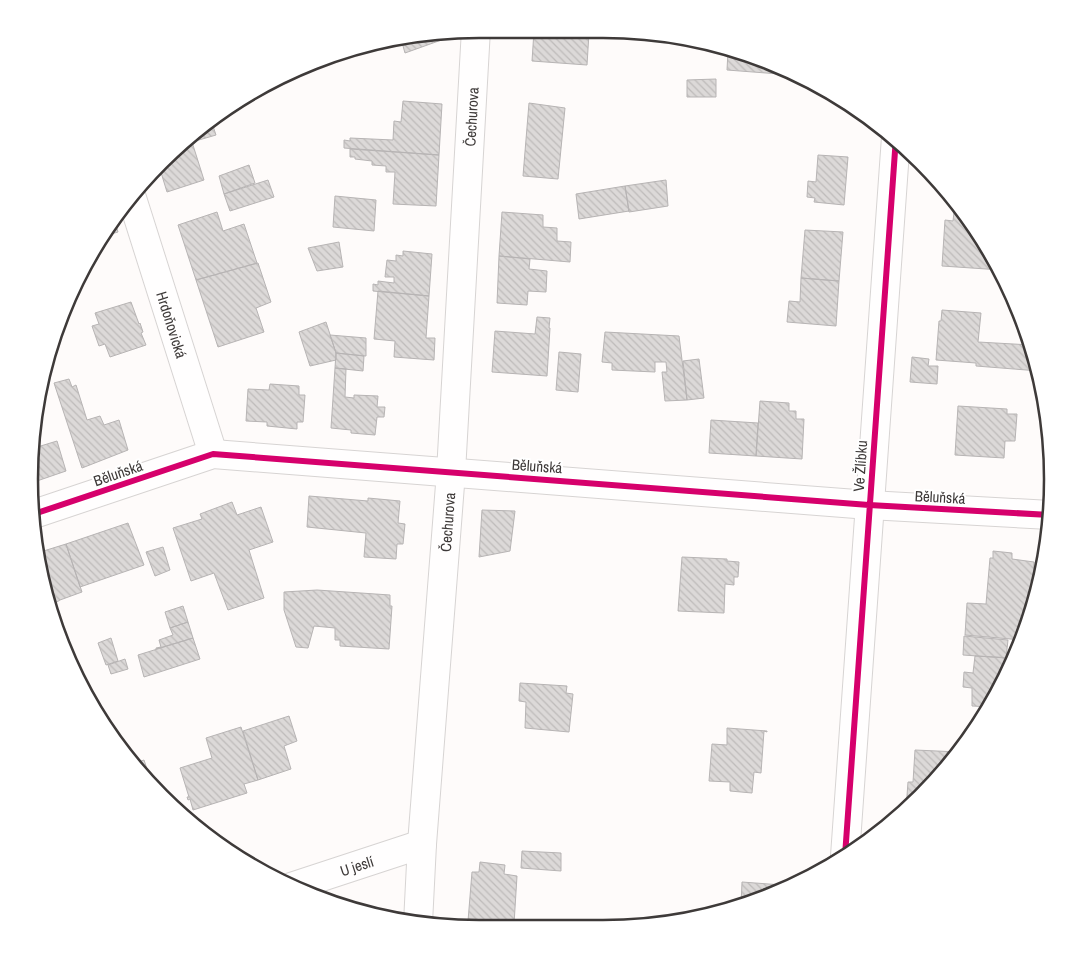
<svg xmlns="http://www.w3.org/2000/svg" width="1082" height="958" viewBox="0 0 1082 958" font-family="'Archivo Narrow',sans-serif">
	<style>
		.building { fill: url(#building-back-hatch); stroke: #b7b4b4 }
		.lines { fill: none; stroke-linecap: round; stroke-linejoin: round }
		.street-casing { stroke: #d7d4d3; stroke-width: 30 }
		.secondary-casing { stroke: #d7d4d3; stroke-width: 30 }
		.street { stroke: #fffefe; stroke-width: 28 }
		.secondary { stroke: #fffefe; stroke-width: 28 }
		.cycleway-casing { stroke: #fff; stroke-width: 9 }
		.cycleway { stroke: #d6006c; stroke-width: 6 }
		.labels { text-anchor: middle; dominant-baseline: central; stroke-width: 4; stroke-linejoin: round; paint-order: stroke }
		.street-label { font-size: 15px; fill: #3e3a39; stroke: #fff }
		.rim { fill: none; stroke: #3e3a39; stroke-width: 2.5 }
	</style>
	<defs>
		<pattern id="building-back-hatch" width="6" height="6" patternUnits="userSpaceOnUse" patternTransform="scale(1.25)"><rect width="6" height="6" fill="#dcd9d8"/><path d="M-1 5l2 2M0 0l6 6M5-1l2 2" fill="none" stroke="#bebbba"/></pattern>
	</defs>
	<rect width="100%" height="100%" fill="#fefbfa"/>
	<path class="building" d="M534,31l55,2 -2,32 -55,-4z
		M445,33l2,5 -42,15 -4,-14z
		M728,51l51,20v3l-52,-4z
		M716,79v18h-29v-17z
		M403,101l39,3 -3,51 -95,-7v-8l6,1v-3l43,2 1,-19 7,1z
		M529,103l36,5 -7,71 -35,-3z
		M213,126l3,9 -24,7 12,38 -37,12 -8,-26 23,-26 13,-8z
		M350,149l89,6 -3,51 -43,-2 2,-32h-9v-6l-14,-1v-4l-17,-2v-2h-5z
		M818,155l30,2 -4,48 -30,-3 1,-4 -8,-1 1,-16 8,1z
		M249,165l6,18 -31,11 -5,-18z
		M268,180l6,17 -44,14 -6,-17z
		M666,180l2,26 -39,6 -4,-26z
		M625,186l4,25 -50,8 -3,-25z
		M335,196l41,4 -2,31 -41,-4z
		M217,212l6,19 21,-7 13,39 -61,17 -18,-55z
		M502,212l41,3v12l14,1v13l14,1 -1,20 -71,-6z
		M954,212l11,1 36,57 -59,-4 3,-46 8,1z
		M114,219l4,13 -14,4z
		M805,230l38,2 -4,49 -38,-3z
		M339,242l4,25 -26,4 -9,-23z
		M403,251l29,3 -3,42 -56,-5v-7l5,1v-4l16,2v-6h-9l2,-17 9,1v-6l7,1z
		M499,256l31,3 -1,10 18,2 -1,21 -18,-1 -1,14 -30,-2z
		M258,263l13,39 -15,6 8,24 -46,15 -22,-67z
		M801,278l38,3 -3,45 -49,-4 2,-21 11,1z
		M378,291l51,5 -3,42h9l-1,22 -40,-3 1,-16 -21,-2z
		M131,302l8,22 1,-1 3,9 -2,1 5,12 -36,12 -5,-13 -6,2 -7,-20 7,-2 -4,-11z
		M942,310l39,3 -3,29 53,3 7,17 1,9 -63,-5v-3l-40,-3 3,-39h2z
		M537,317l13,1 -1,10h1l-3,48 -55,-4 3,-41 40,3z
		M326,322l10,31v7l-26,6 -11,-34z
		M605,332l74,4 8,64 -22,1 -3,-29h5l-1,-10h-11v10l-43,-2v-7l-10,-1z
		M330,335l36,3v18l-30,-3z
		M559,352l22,2 -3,38 -22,-2z
		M336,353l28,3 -1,15 -28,-3z
		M912,357l17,2 -1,7h10l-1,18 -27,-2z
		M699,359l5,39 -17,2 -4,-39z
		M335,368l11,1 -1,28 9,1v-3l24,1 -1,11h8l-1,10h-7l-2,18 -24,-2v-3l-20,-2z
		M69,379l3,8 4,-2 11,35 13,-4 4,9 15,-5 9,30 -46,18 -28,-85z
		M270,384l29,2v9h6l-2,27h-6v7l-30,-3v-4l-21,-1 2,-32 21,1z
		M760,401l29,2v8h7v8h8l-2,40 -46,-3z
		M958,406l49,3v5h10l-2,27h-10l-1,17 -49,-3z
		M711,420l47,3 -2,33 -47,-3z
		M57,441l9,30 -35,12 3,-35z
		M309,496l59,5v-3l32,3 -2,22 7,1 -2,20h-6l-1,15 -32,-2 2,-24 -59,-6z
		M232,502l5,13 24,-8 12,35 -24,8 15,48 -36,12 -14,-37 -23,8 -18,-53 29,-9 -2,-5z
		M482,510l33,1 -5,40 -31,6z
		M128,523l16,42 -64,22 -14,-43z
		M66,544l16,48 -22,8 -11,7 -5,-11 -7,-44v1z
		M163,547l7,23 -15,6 -9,-24z
		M993,551l19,2v6l22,3 -3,48h-1l-2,16 -6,14 -57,-5 2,-32 19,1 4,-46h3z
		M682,557l45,2v2l12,1 -1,15h-4v8l-9,-1 -1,29 -46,-2z
		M317,590l73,5v11h2l-3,43 -49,-3v-6h-5v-12l-21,-2 -6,22 -12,-1 -12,-37v-18z
		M183,606l5,16 -18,6 -5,-16z
		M188,622l5,16 -37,11v-1l5,-1 -2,-7 14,-5 -3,-7z
		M964,636l44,4 -2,18 -43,-3z
		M111,638l7,23 -12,4 -8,-22z
		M193,638l7,21 -56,18 -6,-22z
		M975,656l39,2 -23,49 -19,-1v-18l-9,-1 1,-15 9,1z
		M125,659l3,10 -17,5 -3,-9z
		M520,683l47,3 -1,7 7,1 -4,38 -44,-4 1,-26 -7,-1z
		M289,716l8,25 -13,5 7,23 -33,11 -15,-49z
		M241,727l17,53 -14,4 3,9 -54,17 -3,-11 -2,1 -1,-3h2l-9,-29 32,-10 -6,-20z
		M727,728l40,3v1l-3,-1 -3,42 -7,-1 -2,21 -22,-2v-9l-21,-1 3,-37 15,1z
		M915,750l44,2 -17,24 -36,33 2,-27h5z
		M144,760l9,27 -13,-11 -8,-12z
		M522,851l39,2v18l-40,-3z
		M480,862l25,3 -1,9 13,2 -3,48 -46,-3 4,-49h7z
		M742,882l40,3 -1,6 -40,15z"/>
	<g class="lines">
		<defs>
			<g id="street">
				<path id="s1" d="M131,195l82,259"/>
				<path d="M31,515l182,-61 656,51 181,10"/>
				<path id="s2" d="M291,887l131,-43"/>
				<path id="s3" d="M418,923l4,-79 29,-372 25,-443"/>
			</g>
			<path id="secondary" d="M845,856l51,-719"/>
		</defs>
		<use href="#street" class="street-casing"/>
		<use href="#secondary" class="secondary-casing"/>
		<use href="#street" class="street"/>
		<use href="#secondary" class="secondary"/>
		<defs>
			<path id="cycleway" d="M31,515l182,-61 656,51 181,10
				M845,856l51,-719"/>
		</defs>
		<use href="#cycleway" class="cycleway-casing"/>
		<use href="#cycleway" class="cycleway"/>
	</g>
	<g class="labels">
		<g class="street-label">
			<text stroke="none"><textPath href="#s3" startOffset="808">Čechurova</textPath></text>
			<text stroke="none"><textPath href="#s1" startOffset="136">Hrdoňovická</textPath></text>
			<text transform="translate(537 466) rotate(4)">Běluňská</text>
			<text transform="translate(860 466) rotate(-86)">Ve Žlíbku</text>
			<text transform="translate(118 473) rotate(-19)">Běluňská</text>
			<text transform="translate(940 497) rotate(3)">Běluňská</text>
			<text stroke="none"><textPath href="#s3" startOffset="402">Čechurova</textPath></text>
			<text stroke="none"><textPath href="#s2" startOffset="69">U jeslí</textPath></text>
		</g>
	</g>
	<path d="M0 0H1082V958H0ZM479 38H603A441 441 0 0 1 1044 479V479A441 441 0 0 1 603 920H479A441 441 0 0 1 38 479V479A441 441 0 0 1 479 38Z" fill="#fff" fill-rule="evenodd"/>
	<path class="rim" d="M479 38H603A441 441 0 0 1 1044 479V479A441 441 0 0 1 603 920H479A441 441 0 0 1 38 479V479A441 441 0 0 1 479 38Z"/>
</svg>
